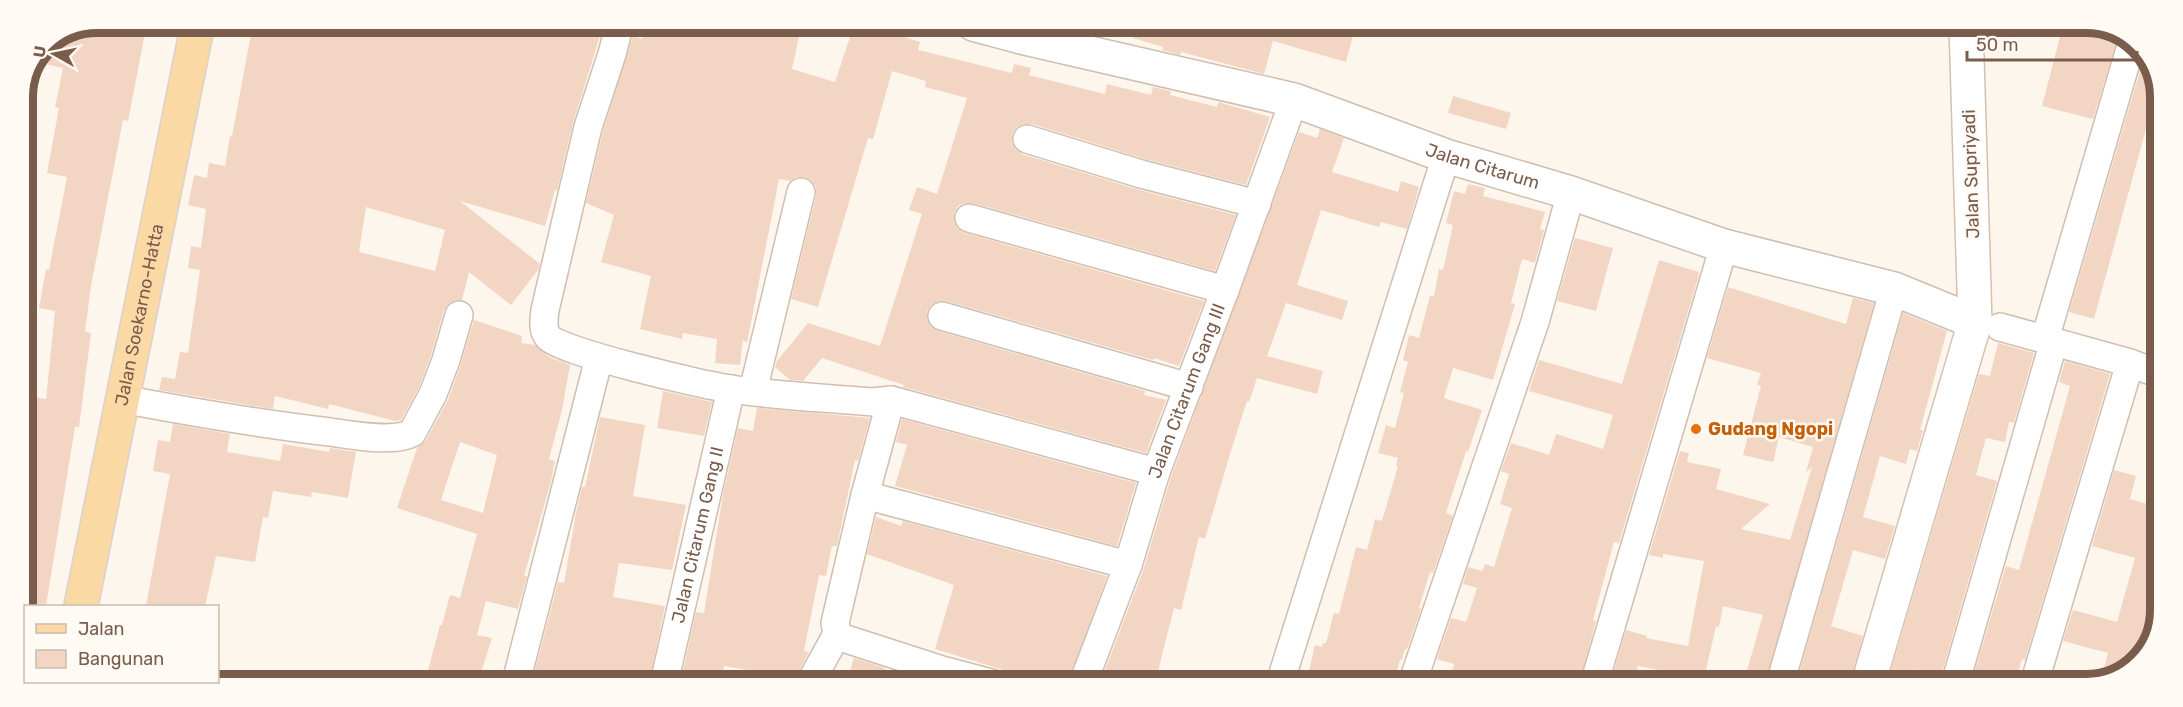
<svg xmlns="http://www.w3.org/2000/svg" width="2183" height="707" viewBox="0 0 2183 707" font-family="Rubik,sans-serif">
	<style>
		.building { fill: #f3d5c3; fill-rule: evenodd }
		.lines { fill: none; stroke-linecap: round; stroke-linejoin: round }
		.minor-casing { stroke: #d1beb0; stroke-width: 30 }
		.tertiary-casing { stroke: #d1beb0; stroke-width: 36 }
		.secondary-casing { stroke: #d6c0b0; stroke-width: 36 }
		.primary-casing { stroke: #dad1cd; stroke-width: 36 }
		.minor { stroke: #fff; stroke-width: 27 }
		.tertiary { stroke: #fff; stroke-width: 33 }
		.secondary { stroke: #fff; stroke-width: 33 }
		.primary { stroke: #fbd9a5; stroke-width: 33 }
		.food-dot { fill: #e8710a; stroke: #fffaf3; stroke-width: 2 }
		.labels { text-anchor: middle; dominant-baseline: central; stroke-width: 5; stroke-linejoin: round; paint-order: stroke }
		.street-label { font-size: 18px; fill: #7a5c4d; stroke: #fffaf3 }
		.food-label { font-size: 18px; font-weight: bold; fill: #c56008; stroke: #fffaf3; text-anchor: start }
		.rim { fill: none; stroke: #7a5c4d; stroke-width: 8 }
	</style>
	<rect width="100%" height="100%" fill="#fdf6ec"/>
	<path class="building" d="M97,22l50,1 -19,98 -5,-1 -32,166 -6,46 6,1 -12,94h-4l-29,179h-23v-39l4,-28 -2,-1 8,-55 -10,-1v-6l8,-55 2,-24 13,2 9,-88 -16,-3 7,-39 3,1 18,-93 -20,-4 12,-65 -4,-1 8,-39 -22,-5 4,-19z
		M253,23h351l-31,100 -16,68 -2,-1 -10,36 -85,-25 80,63 -2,6 -27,35 -42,-33 -7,28h-7l-6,3 -5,7 -13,45 -12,32 -18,33 -6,1 -66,-17 -1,5 -53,-13 -2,13 -114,-19 3,-13 13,2 5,-27 8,1 12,-83 -12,-2 3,-22 10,2 5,-39 -18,-4 6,-30 13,3 2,-15 16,3 5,-30h2zM366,207l79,23 -10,41 -76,-19z
		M647,23h155l-10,46 43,13 19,-57 20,6 1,-3 45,14 -2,8 94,23 2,-9 17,4 -2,7 76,19 2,-10 44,11 2,-8 18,4 -1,4 47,12 1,-5 52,15 -24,68 -101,-26 -113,-35h-9l-6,3 -5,7v9l4,7 6,4 114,35 100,26 -21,56 -242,-68h-8l-7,3 -4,7v9l4,7 7,4 239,68 -25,65 -25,-8 -1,2 -207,-59h-8l-7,4 -4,6v9l4,7 7,4 207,60 -1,4 22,5 -20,53 -243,-66 1,-2 -82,-27 -19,23 -13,-1 -15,-13 2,-6 31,-38 72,23 42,-132 -13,-4 8,-23 20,7 30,-96 -42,-11 1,-6 -34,-10 -19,68 -5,-1 -50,169 -27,-8 25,-103v-9l-5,-7 -7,-3h-8l-6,4 -11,-2 -32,164 -4,-3 -3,25 -25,-2 2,-24 -34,-6 -1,6 -42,-10 11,-53 -50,-14 13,-47 -28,-12 17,-72 30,-95 9,3z
		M1137,24h70l34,10v-2l-10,-3 1,-5h124l-10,38 -73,-21 -9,33 -83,-22 -1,3 -18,-5 1,-3 -30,-9z
		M2063,25h43l13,9 -26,85 -51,-13z
		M2145,54l13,31 -64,234 -25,-7z
		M1453,96l58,17 -5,16 -58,-16z
		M1320,129l24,9 -12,34 66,20 3,-11 18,6 -12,42 -26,-7 -2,5 -58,-17 -24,75 51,16 -6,19 -56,-17 -19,53 56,15 -6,23 -60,-16 -8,24 -2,-1 -17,53 -25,85 -6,-2 -18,73 -7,-2 -19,75h-55l43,-112 28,-94 128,-345 18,6z
		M1468,184l17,4 -2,8 62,16 -5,17 4,1 -9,33 -13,-4 -11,44 4,1 -22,76 -40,-12 -9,30 38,12 -14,42 -2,-1 -20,62 7,3 -20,57 -3,-1 -11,36 2,1 -14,40h-2l-3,11h-2l-7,24 -87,-1 9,-38 7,2 1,-4h3l8,-30 5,1 17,-67 11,3 8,-31 7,2 16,-55 -2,-1 2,-7 -20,-5 8,-28 9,3 9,-35 -4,-1 8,-30 -5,-2 6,-25 10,3 11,-42h4l5,-27 4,1 10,-45 -7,-2 8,-32 11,3z
		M1575,238l38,10 -17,63 -39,-10z
		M1659,260l40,12 -1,6 -79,265 -5,-1 -21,78 3,1 -17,63h-108l-21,-7 4,-13 -17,-5 14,-41 15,4 11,-34 -14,-4 5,-17 14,4 3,-7 9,3 18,-59 -12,-4 9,-30 -8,-3 10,-28 38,12 7,-21 47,15 10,-34 -84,-24 10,-31 83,24z
		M1728,287l118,37 7,-26 21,5 -109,381h-22l20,-69 -40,-9 -4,21 -3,-1 -13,58h-20l2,-9 -47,-9 -5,18h-23l16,-54 21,6 -1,2 42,8 16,-85 -41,-7v4l-14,-3 31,-104 9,2 -2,9 34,7 -5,20 54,15 -29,25 49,11 22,-73 -6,5 7,-25 -34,-10 -6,25 -30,-7 18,-69 -4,-1 4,-12 -54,-15z
		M1903,313l44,18 -27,99h3l-6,21 -7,-2 -4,15 -26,-8 -17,61 32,9 -10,33 -32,-9 -22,76 32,10 -13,48h-54z
		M474,320l48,16 -1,7 14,2 14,12 21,8 -8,45 -13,49 6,2 -4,20 -27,95h3l-9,33 -32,-8 -9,34 15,3 -14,44h-53l15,-57h2l8,-30 10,3 17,-64 -80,-26 20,-60 9,-8 22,-40 13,-36zM460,442l37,13 -14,58 -42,-13z
		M1998,343l36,10 -20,70 -5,-1 -4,20 -19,-4 -10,37 21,6 -56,195 -24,-7 -5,15h-25l92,-310 11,2z
		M2065,361l45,13 -85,286 -3,-1 -7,25h-44l35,-118 13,4 51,-184 -11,-4z
		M663,391l49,11 -8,34 -47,-8z
		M757,408l113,10 -12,43 -3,-1 -18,86h-5l-6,30 -7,-1 -15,76 5,1 -14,26 -71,-12 -3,17h-41l16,-71 8,1 19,-119 15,-66 15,3z
		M600,417l45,8 -12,71 53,9 -14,65 -53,-7 -6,34 52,9 -16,77 -92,-1 -24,-4 25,-96 6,1 12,-70 6,-26h3z
		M902,419l234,64 -19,63 -222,-60 12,-41 -11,-3z
		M173,424l57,10 -3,18 53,9 3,-17 46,8 1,-4 26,4 -8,46 -36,-6 -1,5 -38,-6 -5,27 -5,-1 -8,45 -39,-6 -11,50h-59l24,-132 -17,-3 5,-31 12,2z
		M2114,470l22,6 -6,23 28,8v115l-4,13 -22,34 -31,11 7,-27 -45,-12 10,-31 44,12 18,-64 -43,-12z
		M876,517l25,9 2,-5 204,55 -39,107h-22l-111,-34 19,-64 -87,-31z
		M854,658l31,10 -5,15h-34z"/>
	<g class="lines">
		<defs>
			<g id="minor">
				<path d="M620,23l-8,31 -24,73 -43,183c-1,9 -3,19 3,27 10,14 158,49 183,52 47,7 95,9 142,13l18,-2 -26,95 -30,128 2,11 6,4 99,32 49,13"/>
				<path d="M1027,139l114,35 116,30"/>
				<path d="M969,218l256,72"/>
				<path d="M942,316l247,71"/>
				<path d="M2000,327l130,36 29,11"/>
				<path d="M2045,339l87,-297"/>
				<path d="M753,391l48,-199"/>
				<path d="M122,399c69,13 138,25 208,33 21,3 63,11 82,1l21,-39 13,-34 13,-45"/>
				<path d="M891,400l265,72"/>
				<path d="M865,495l263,70"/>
				<path d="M516,682l83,-324"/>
				<path id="s1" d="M664,683l67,-294"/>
				<path d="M810,683l27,-49"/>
				<path id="s2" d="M1083,683l45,-118 28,-93 69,-182 69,-190"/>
				<path d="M1280,683l166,-527"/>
				<path d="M1412,684l123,-362 36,-129"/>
				<path d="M1594,684l130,-438"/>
				<path d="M1780,684l114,-395"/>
				<path d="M1955,684l99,-343"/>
				<path d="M2034,684l96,-321"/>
			</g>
			<g id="tertiary">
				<path id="s3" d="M973,24l56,15 265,61 152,56 125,37 153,53 170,43 81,33"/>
			</g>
			<path id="secondary" d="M1868,684l107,-362 -9,-297"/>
			<g id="primary">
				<path id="s4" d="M81,606l117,-583"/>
			</g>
		</defs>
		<use href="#minor" class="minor-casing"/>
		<use href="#tertiary" class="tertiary-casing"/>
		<use href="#secondary" class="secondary-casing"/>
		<use href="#primary" class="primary-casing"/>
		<use href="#minor" class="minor"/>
		<use href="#tertiary" class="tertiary"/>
		<use href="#secondary" class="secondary"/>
		<use href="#primary" class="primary"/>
	</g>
	<circle class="food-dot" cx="1696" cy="429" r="6"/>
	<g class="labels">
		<g class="street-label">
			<text stroke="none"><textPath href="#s3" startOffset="530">Jalan Citarum</textPath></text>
			<text transform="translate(1971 174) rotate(-92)">Jalan Supriyadi</text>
			<text stroke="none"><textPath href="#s4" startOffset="297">Jalan Soekarno-Hatta</textPath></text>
			<text stroke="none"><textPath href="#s2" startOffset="310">Jalan Citarum Gang III</textPath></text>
			<text stroke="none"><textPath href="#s1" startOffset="152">Jalan Citarum Gang II</textPath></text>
		</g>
		<g class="food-label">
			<text x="1708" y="429">Gudang Ngopi</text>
		</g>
	</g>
	<path d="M0 0H2183V707H0ZM97 33H2086A64 64 0 0 1 2150 97V610A64 64 0 0 1 2086 674H97A64 64 0 0 1 33 610V97A64 64 0 0 1 97 33Z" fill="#fffaf3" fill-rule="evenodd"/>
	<path class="rim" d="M97 33H2086A64 64 0 0 1 2150 97V610A64 64 0 0 1 2086 674H97A64 64 0 0 1 33 610V97A64 64 0 0 1 97 33Z"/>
	<rect x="24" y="605" width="195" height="78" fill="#fffaf3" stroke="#cabbb1" stroke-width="1.5"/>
	<rect x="36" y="624" width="30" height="9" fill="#fbd9a5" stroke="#cabbb1" stroke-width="1.5"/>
	<text x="78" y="635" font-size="18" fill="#7a5c4d">Jalan</text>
	<rect x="36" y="650" width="30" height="18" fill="#f3d5c3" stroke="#cabbb1" stroke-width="1.5"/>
	<text x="78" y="665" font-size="18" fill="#7a5c4d">Bangunan</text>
	<g transform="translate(54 54) rotate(279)" stroke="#fffaf3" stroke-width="4.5" paint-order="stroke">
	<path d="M0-4.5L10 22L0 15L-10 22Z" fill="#7a5c4d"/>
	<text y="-9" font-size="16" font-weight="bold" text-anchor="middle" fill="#7a5c4d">U</text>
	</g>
	<path d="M1967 51v9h170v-9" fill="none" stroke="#7a5c4d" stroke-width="3"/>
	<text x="1976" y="51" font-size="18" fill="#7a5c4d" stroke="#fffaf3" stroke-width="4.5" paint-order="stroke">50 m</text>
</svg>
